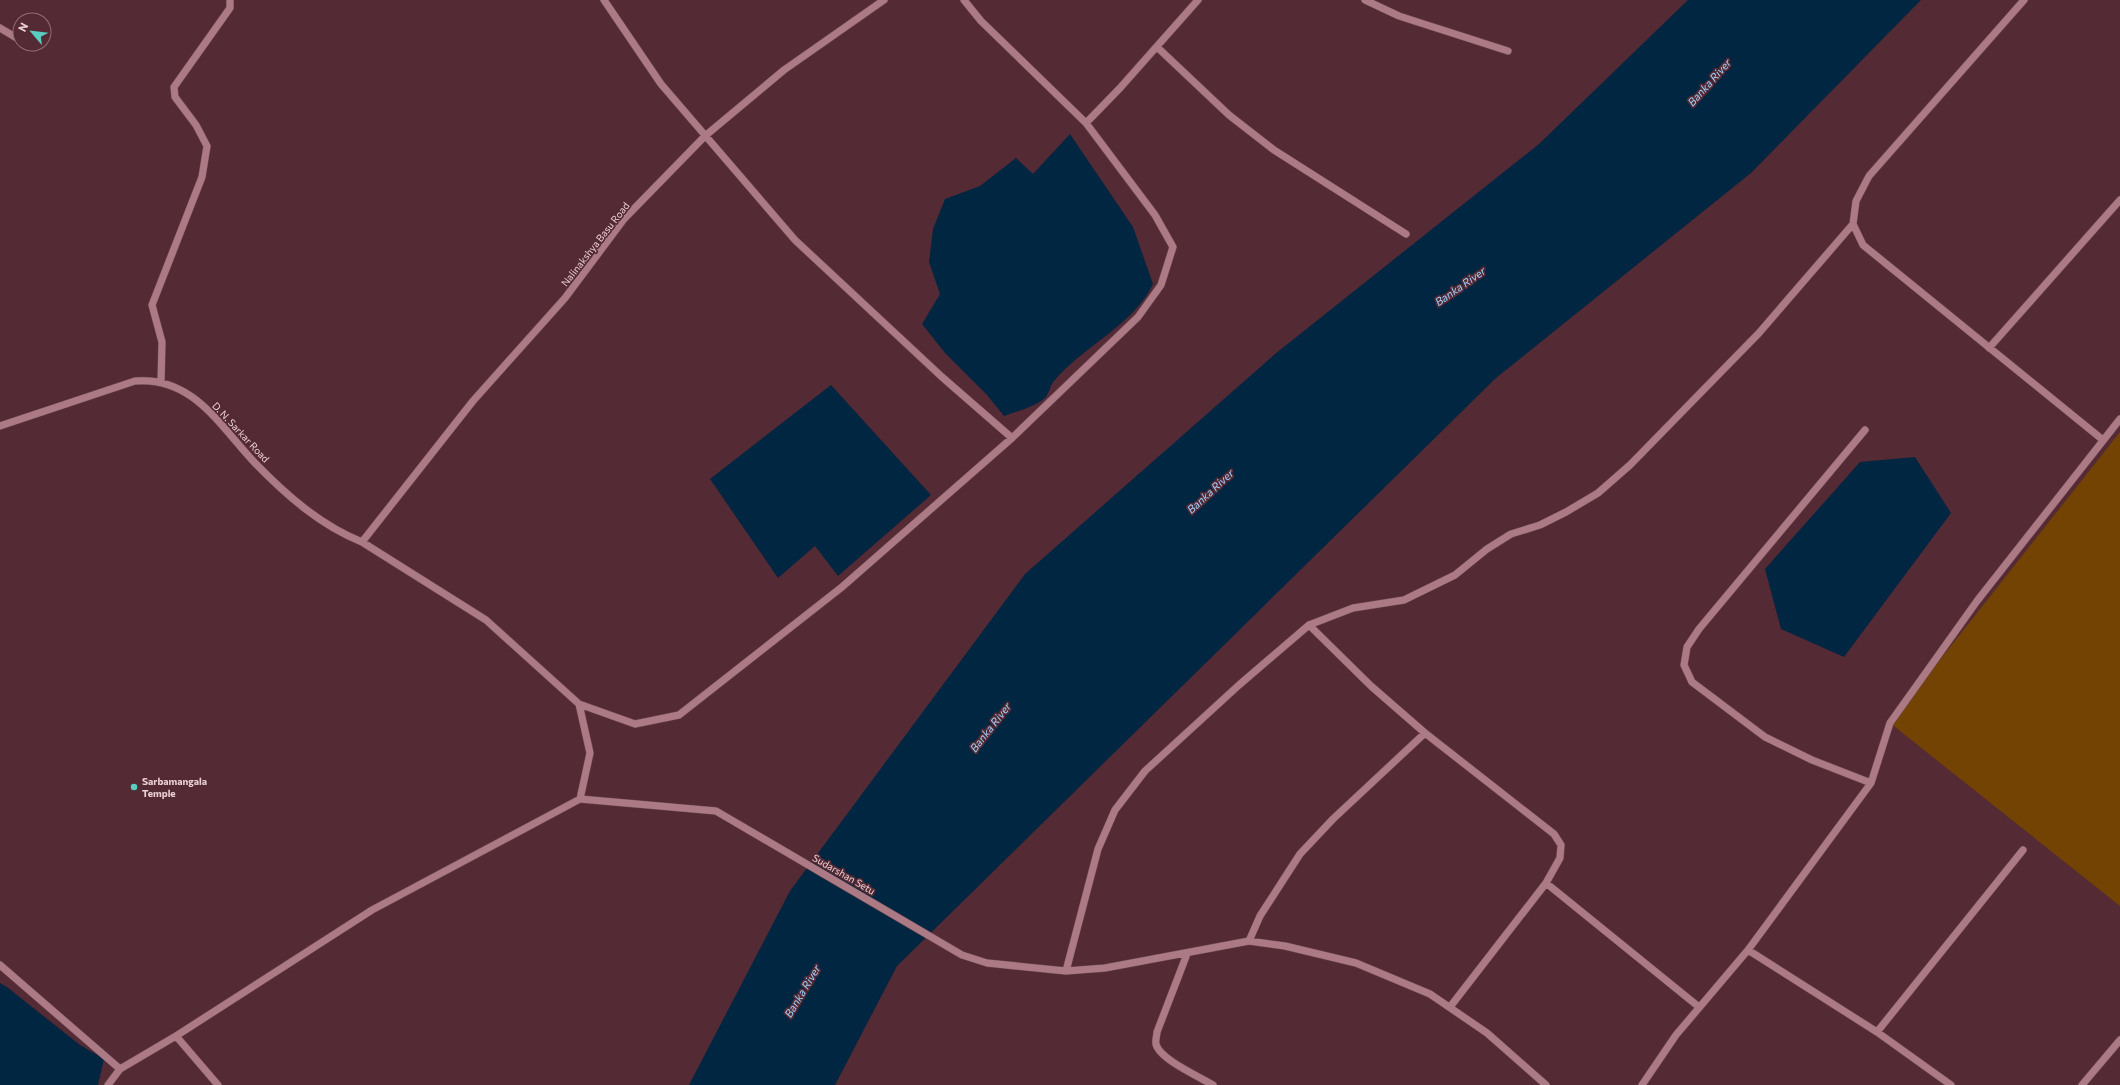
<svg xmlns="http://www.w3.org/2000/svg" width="2120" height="1085" viewBox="0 0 2120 1085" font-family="Commissioner,sans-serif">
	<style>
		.green { fill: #734304 }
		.water { fill: #002641 }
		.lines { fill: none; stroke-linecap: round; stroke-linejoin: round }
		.minor-casing { stroke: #6e4a53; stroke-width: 8 }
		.minor { stroke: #ac7a85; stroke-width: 7 }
		.poi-dot { fill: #58cec0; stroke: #542a35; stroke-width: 1.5 }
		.labels { text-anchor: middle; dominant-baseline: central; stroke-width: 3.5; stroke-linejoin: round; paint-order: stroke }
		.street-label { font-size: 10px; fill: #ebcfd4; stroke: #542a35 }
		.poi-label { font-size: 10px; font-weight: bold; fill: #ebcfd4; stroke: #542a35; text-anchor: start }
		.water-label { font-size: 11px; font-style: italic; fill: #9fd1fc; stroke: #542a35 }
	</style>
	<rect width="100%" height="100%" fill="#542a35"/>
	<path class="green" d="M2120,432v474l-230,-183z"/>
	<path class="water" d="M1688,0h233l-170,173 -255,205 -599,588 -62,119h-146l101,-194 235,-317 250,-220 264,-210z
		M1070,134l63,93 20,57c-20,42 -70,62 -99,97 -4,5 -5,12 -8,16 -8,9 -31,15 -42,19l-17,-21 -42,-42 -23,-29 18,-30 -11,-32 4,-33 12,-30 35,-13 36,-28 17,16z
		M831,385l100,110 -93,81 -23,-30 -37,32 -68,-99z
		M1915,457l36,56 -107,144 -63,-28 -16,-60 95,-107z
		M0,983l7,4 73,58 24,14 -6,26h-98z"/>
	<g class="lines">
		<defs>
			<path id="minor" d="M604,0l57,84 134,156 147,137 70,61
				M1365,0l34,16 109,35
				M2024,0l-155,176 -13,25 -3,23 10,21 240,195
				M0,28l20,12
				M27,44l5,3
				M1157,47l72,68 45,35 132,84
				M1086,123l34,-35 78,-88
				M1989,348l131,-148
				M161,382l1,-40 -10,-37 50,-128 5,-31 -11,-21 -21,-28 -1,-10 56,-79v-8
				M0,426l135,-45c58,-5 85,45 120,82 31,32 65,62 107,79l124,78 93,84 11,49 -10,46 136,12 246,144 25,8 79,8 39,-3 144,-27 36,5 71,17 74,31 57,39 59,52
				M1865,430l-166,199 -12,18 -3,18 8,17 73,55 47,23 59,23
				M362,542l111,-141 92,-103 59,-79 81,-83 79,-66 100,-70
				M1309,625l62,61 54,47 129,101 7,11 -1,13 -14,25 -96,124
				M579,704l56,20 44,-9 163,-128 170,-149 126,-121 23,-32 12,-38 -18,-32 -69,-92 -105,-102 -17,-21
				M1546,883l153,124
				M1249,941l11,-25 40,-62 33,-35 92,-86
				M1748,950l129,82 74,53
				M1187,954l-30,78c0,3 -2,9 -1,12 3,15 44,33 57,41
				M0,965l120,104
				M1066,971l32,-122 17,-39 30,-39 94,-86 70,-60 44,-17 51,-8 51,-25 32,-26 24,-15 29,-9 26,-13 32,-19 32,-28 129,-132 94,-109
				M1877,1032l146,-182
				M176,1036l42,49
				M108,1085l12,-16 56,-33 196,-126 208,-111
				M1642,1085l34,-50 72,-85 123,-167 19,-60 87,-122 143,-182
				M2082,1085l38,-45"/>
		</defs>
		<use href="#minor" class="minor-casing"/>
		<use href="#minor" class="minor"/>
	</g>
	<circle class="poi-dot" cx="134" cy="787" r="4"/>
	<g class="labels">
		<g class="street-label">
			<text transform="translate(595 244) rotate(-52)">Nalinakshya Basu Road</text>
			<text transform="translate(241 432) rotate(47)">D. N. Sarkar Road</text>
			<text transform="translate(844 874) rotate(30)">Sudarshan Setu</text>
		</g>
		<g class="poi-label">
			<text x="142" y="781">Sarbamangala<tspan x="142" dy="12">Temple</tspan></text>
		</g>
		<g class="water-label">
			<text transform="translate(1709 82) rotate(-48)">Banka River</text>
			<text transform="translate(1460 286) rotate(-35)">Banka River</text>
			<text transform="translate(1210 491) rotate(-43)">Banka River</text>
			<text transform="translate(990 727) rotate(-52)">Banka River</text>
			<text transform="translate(802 991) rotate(-59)">Banka River</text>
		</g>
	</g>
	<g transform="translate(32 32) rotate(298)"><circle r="19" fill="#542a35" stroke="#906c75"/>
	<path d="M0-3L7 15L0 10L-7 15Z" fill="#58cec0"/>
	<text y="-6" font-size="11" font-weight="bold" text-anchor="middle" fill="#ebcfd4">N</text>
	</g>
</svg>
